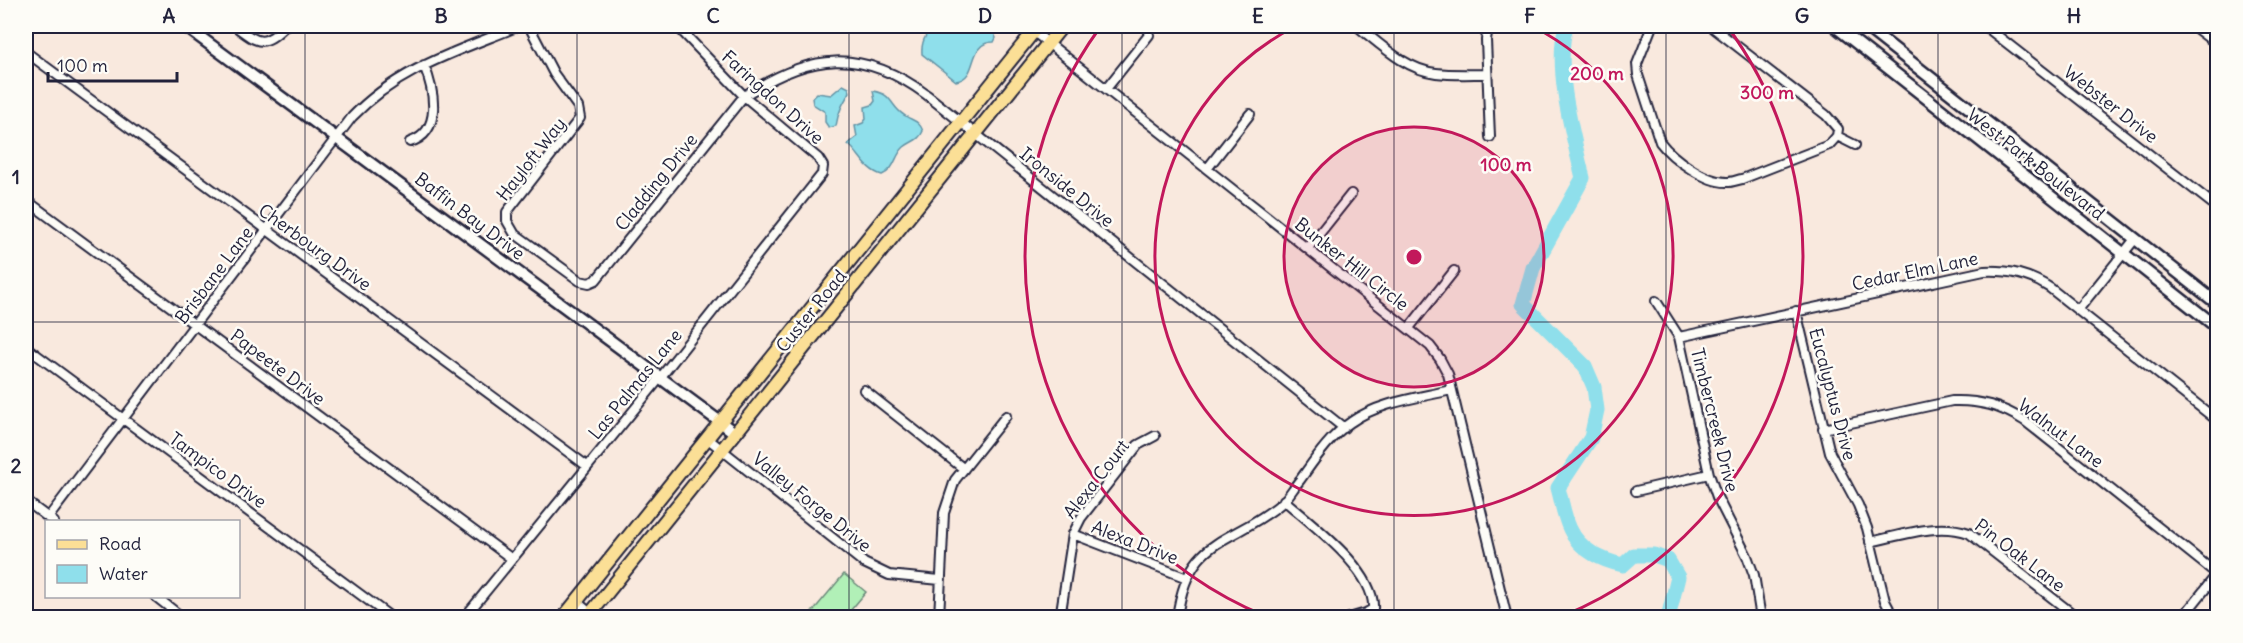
<svg xmlns="http://www.w3.org/2000/svg" width="2243" height="643" viewBox="0 0 2243 643" font-family="Delius,sans-serif">
	<style>
		.green { fill: #b1f0b7; stroke: #6a8979; stroke-width: 1.5 }
		.water { fill: #8fdfeb; stroke: #6393a5; stroke-width: 1.5 }
		.lines { fill: none; stroke-linecap: round; stroke-linejoin: round }
		.river { stroke: #8fdfeb; stroke-width: 15 }
		.street-casing { stroke: #22223b; stroke-width: 12 }
		.secondary-casing { stroke: #22223b; stroke-width: 15 }
		.primary-casing { stroke: #22223b; stroke-width: 16 }
		.street { stroke: #fdfcf7; stroke-width: 8 }
		.secondary { stroke: #fdfcf7; stroke-width: 10 }
		.primary { stroke: #fbdf96; stroke-width: 12 }
		.grid { fill: none; stroke: #22223b; stroke-width: 1.5; stroke-opacity: 0.55 }
		.ring { fill: none; stroke: #c2185b; stroke-width: 3 }
		.labels { text-anchor: middle; dominant-baseline: central; stroke-width: 5; stroke-linejoin: round; paint-order: stroke }
		.street-label { font-size: 18px; fill: #22223b; stroke: #fdfcf7 }
		.centre { fill: #c2185b; stroke: #fdfcf7; stroke-width: 3 }
		.ring-label { font-size: 18px; text-anchor: middle; font-weight: bold; fill: #c2185b; stroke: #fdfcf7; stroke-width: 5; stroke-linejoin: round; paint-order: stroke }
		.neatline { fill: none; stroke: #22223b; stroke-width: 2 }
		.grid-label { font-size: 20px; text-anchor: middle; font-weight: bold; fill: #22223b }
	</style>
	<rect width="100%" height="100%" fill="#f9e9de"/>
	<filter id="ink" filterUnits="userSpaceOnUse"><feTurbulence type="fractalNoise" baseFrequency=".0167" numOctaves="2"/><feDisplacementMap in="SourceGraphic" scale="12" xChannelSelector="R" yChannelSelector="G"/><feConvolveMatrix kernelMatrix="1 2 1 2 8 2 1 2 1" color-interpolation-filters="sRGB"/></filter>
	<g filter="url(#ink)">
		<path class="green" d="M844,574l22,18 -21,25h-37z"/>
		<path class="water" d="M934,26h57l5,12 -2,4c-28,0 -14,36 -38,39l-34,-27c-1,-11 4,-21 12,-28z
			M843,85l6,3 1,4c-7,11 -12,20 -14,34l-7,2 -4,-6v-10l-12,-8 -1,-6 5,-5 14,2z
			M873,91c20,3 17,15 31,24 8,6 15,5 19,16 -4,10 -12,10 -19,16 -10,9 -8,22 -22,28 -17,-5 -22,-21 -34,-31l9,-7 -2,-11 8,-3 3,-4 -1,-12 7,-2 3,-4z"/>
		<g class="lines">
			<path class="river" d="M1566,26c-12,42 7,109 17,152l-50,90 -10,36 62,62 9,21 3,23 -6,28 -33,50c4,14 6,29 12,41 9,21 33,32 53,36l11,-10h20l14,5 10,17 -10,41"/>
			<defs>
				<path id="street" d="M235,26c23,17 28,22 50,0
					M529,26l25,48 24,33 2,11 -73,94v9l7,12 66,48 9,2 7,-3 148,-184c65,-43 118,-49 183,-1l417,333
					M1357,26c23,18 49,44 79,47 17,2 34,1 51,1
					M1488,26l-2,14 4,97
					M1652,26l-15,38 1,11 22,67c13,17 46,41 68,40 4,0 9,-2 14,-3l87,-34 8,-9
					M1711,26l115,89 12,14 -1,7
					M1985,26l233,182
					M2193,26l25,19
					M1033,31l397,315 10,13 8,15 59,244
					M26,52l561,414
					M1106,89l43,-54
					M1837,136l18,9
					M410,142c33,-10 24,-52 14,-77
					M1207,169l43,-55
					M26,200l486,359
					M1308,248l43,-54
					M1656,301l23,36 30,137 8,23 30,59 7,19 7,43
					M2078,310l57,-71
					M1796,311l34,142 28,52 9,23 18,73 9,17
					M1409,328l45,-57
					M1679,337l305,-66c25,-1 45,3 66,17l168,133
					M26,347l366,271
					M864,390l100,79
					M1823,429l129,-28c28,-1 49,5 73,20l192,153
					M707,438l157,125 25,12 51,5
					M1636,491l73,-17
					M1284,500c26,23 92,71 89,109l-7,4 -17,5
					M26,501l28,21
					M48,518l304,-401c47,-49 106,-66 167,-91
					M1073,534l114,44
					M1870,542c33,-7 67,-20 99,-9l109,85
					M155,596l28,22
					M576,601l20,17
					M464,618l196,-240 162,-204 1,-8 -5,-8 -74,-62 -67,-70
					M939,618l5,-105 11,-33 51,-64
					M1060,618l13,-84 8,-16 57,-73 17,-9
					M1177,618c11,-84 54,-72 106,-116 6,-6 11,-15 17,-22 15,-21 30,-44 51,-58 28,-20 67,-24 100,-32
					M2182,618l36,-45"/>
				<path id="secondary" d="M185,26l550,407
					M1835,26l383,302
					M1865,26l353,278"/>
				<path id="primary" d="M563,618l475,-592
					M587,618l475,-592"/>
			</defs>
			<use href="#street" class="street-casing"/>
			<use href="#secondary" class="secondary-casing"/>
			<use href="#primary" class="primary-casing"/>
			<use href="#street" class="street"/>
			<use href="#secondary" class="secondary"/>
			<use href="#primary" class="primary"/>
		</g>
	</g>
	<path class="grid" d="M305,26v592M577,26v592M849,26v592M1122,26v592M1394,26v592M1666,26v592M1938,26v592M26,322h2192"/>
	<circle cx="1414" cy="257" r="130" fill="#c2185b" fill-opacity=".12"/>
	<g class="ring">
		<circle cx="1414" cy="257" r="130"/>
		<path d="M1532 26A259 259 0 1 1 1296 26"/>
		<path d="M1265 616A389 389 0 0 1 1101 26M1727 26A389 389 0 0 1 1563 616"/>
	</g>
	<g class="labels">
		<g class="street-label">
			<text transform="translate(773 97) rotate(42)">Faringdon Drive</text>
			<text transform="translate(2111 104) rotate(38)">Webster Drive</text>
			<text transform="translate(531 159) rotate(-52)">Hayloft Way</text>
			<text transform="translate(2036 164) rotate(38)">West Park Boulevard</text>
			<text transform="translate(656 182) rotate(-51)">Cladding Drive</text>
			<text transform="translate(1067 187) rotate(39)">Ironside Drive</text>
			<text transform="translate(470 216) rotate(37)">Baffin Bay Drive</text>
			<text transform="translate(315 247) rotate(36)">Cherbourg Drive</text>
			<text transform="translate(1352 264) rotate(38)">Bunker Hill Circle</text>
			<text transform="translate(1915 271) rotate(-12)">Cedar Elm Lane</text>
			<text transform="translate(214 275) rotate(-53)">Brisbane Lane</text>
			<text transform="translate(811 311) rotate(-51)">Custer Road</text>
			<text transform="translate(278 367) rotate(37)">Papeete Drive</text>
			<text transform="translate(635 384) rotate(-51)">Las Palmas Lane</text>
			<text transform="translate(1833 394) rotate(75)">Eucalyptus Drive</text>
			<text transform="translate(1715 420) rotate(76)">Timbercreek Drive</text>
			<text transform="translate(2061 433) rotate(37)">Walnut Lane</text>
			<text transform="translate(218 470) rotate(36)">Tampico Drive</text>
			<text transform="translate(1096 479) rotate(-52)">Alexa Court</text>
			<text transform="translate(812 502) rotate(39)">Valley Forge Drive</text>
			<text transform="translate(1135 542) rotate(21)">Alexa Drive</text>
			<text transform="translate(2020 555) rotate(37)">Pin Oak Lane</text>
		</g>
	</g>
	<circle cx="1414" cy="257" r="9" class="centre"/>
	<g class="ring-label">
		<text x="1597" y="80">200 m</text>
		<text x="1767" y="99">300 m</text>
		<text x="1506" y="171">100 m</text>
	</g>
	<rect width="2243" height="643" fill="none" stroke="#fdfcf7" stroke-width="66"/>
	<rect x="45" y="520" width="195" height="78" fill="#fdfcf7" stroke="#a5a5ac" stroke-width="1.5"/>
	<rect x="57" y="540" width="30" height="9" fill="#fbdf96" stroke="#a5a5ac" stroke-width="1.5"/>
	<text x="99" y="550" font-size="18" fill="#22223b">Road</text>
	<rect x="57" y="565" width="30" height="18" fill="#8fdfeb" stroke="#a5a5ac" stroke-width="1.5"/>
	<text x="99" y="580" font-size="18" fill="#22223b">Water</text>
	<path d="M48 72v9h129v-9" fill="none" stroke="#22223b" stroke-width="3"/>
	<text x="57" y="72" font-size="18" fill="#22223b" stroke="#fdfcf7" stroke-width="4.5" paint-order="stroke">100 m</text>
	<rect x="33" y="33" width="2177" height="577" class="neatline"/>
	<g class="grid-label">
		<text x="169" y="23">A</text>
		<text x="441" y="23">B</text>
		<text x="713" y="23">C</text>
		<text x="985" y="23">D</text>
		<text x="1258" y="23">E</text>
		<text x="1530" y="23">F</text>
		<text x="1802" y="23">G</text>
		<text x="2074" y="23">H</text>
		<text x="16" y="184">1</text>
		<text x="16" y="473">2</text>
	</g>
</svg>
